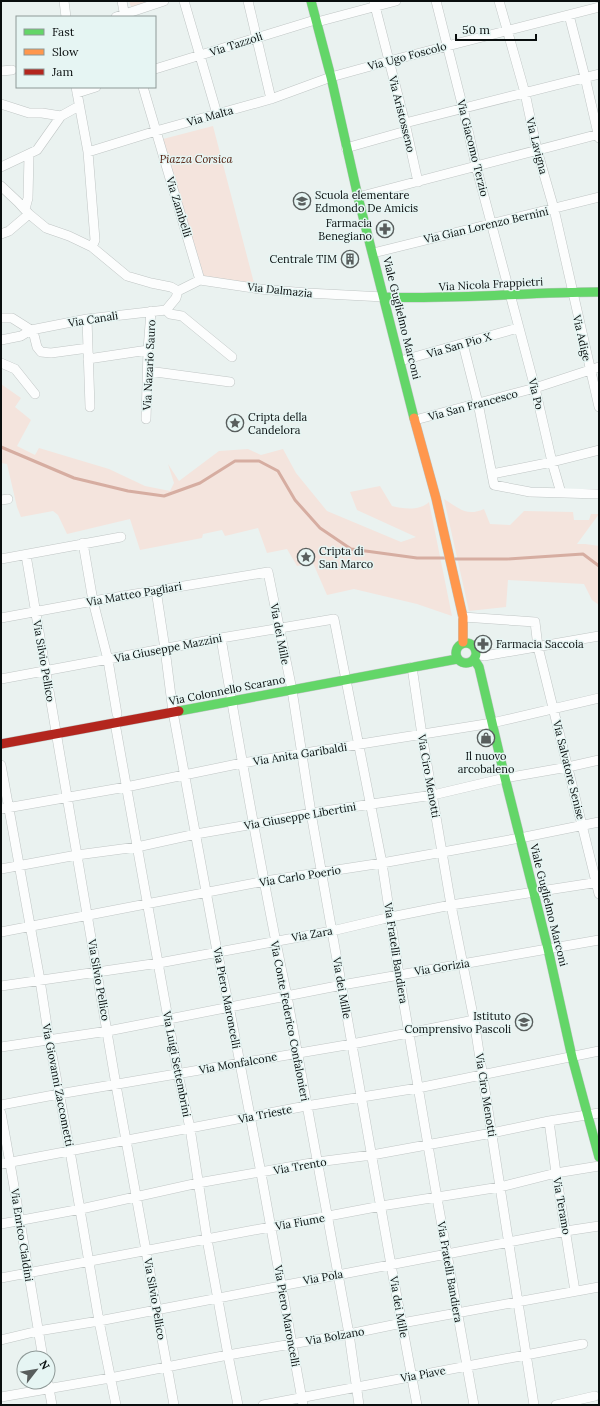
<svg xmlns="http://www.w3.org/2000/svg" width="600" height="1406" viewBox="0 0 600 1406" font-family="Lora,serif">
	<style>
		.green { fill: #f4e4dd }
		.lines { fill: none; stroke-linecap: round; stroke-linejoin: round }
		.stream { stroke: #d6ada1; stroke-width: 3 }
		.street-casing { stroke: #c0c6c5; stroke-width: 10 }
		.fast-casing { stroke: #c0c6c5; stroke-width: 10 }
		.slow-casing { stroke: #c0c6c5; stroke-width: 10 }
		.jam-casing { stroke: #c0c6c5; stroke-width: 10 }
		.street { stroke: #fcfdfd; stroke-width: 9 }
		.fast { stroke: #63d668; stroke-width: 9 }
		.slow { stroke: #ff974d; stroke-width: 9 }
		.jam { stroke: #b3261e; stroke-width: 9 }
		.labels { text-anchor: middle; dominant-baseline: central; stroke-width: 3; stroke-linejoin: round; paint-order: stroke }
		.street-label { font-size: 11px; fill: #090e0e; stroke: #e6f5f3 }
		.park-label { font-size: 11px; font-style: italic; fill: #4d1605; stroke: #e6f5f3 }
		.poi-label { font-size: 11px; fill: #090e0e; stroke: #e6f5f3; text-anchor: start }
	</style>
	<rect width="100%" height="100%" fill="#eaf2f0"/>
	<path class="green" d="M129,1h22l-20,6z
		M213,126l41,157 -50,-6 -41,-138z
		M1,384l20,14 -6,9 16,13 -14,26 18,9 4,-7 70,21 36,17 25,5 4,-8 -6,-19 11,17 40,-30 29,-2 13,6 22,-6 13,24 31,38 74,31 15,-5 -59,-27 -7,-18 30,-6 12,20c11,3 28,5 37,-4l23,114 -35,-12 -63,-15 -27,6 -14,-32 -16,3 -10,-17 -20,4 -9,-25 -33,8 -3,-6 -19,4 -1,4 -62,12 -10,-31 -63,15 -9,-19 -5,-4 -32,6 -4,-10 -10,-43 -6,-1z
		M444,499c15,9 22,18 40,10l6,15 20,1 14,-14 49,1 1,8h15l2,-6h8l-22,30h8l14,2v59l-7,-5 -8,-16 -76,-4 -2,27 -37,4z"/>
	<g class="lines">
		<path class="stream" d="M1,447l73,31 54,13 36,5 36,-13 35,-22h24l19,10 17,29 25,28 31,21 66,9h28
			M455,559h52l76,-5 16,12"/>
		<defs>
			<path id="street" d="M64,1l2,16
				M122,1l3,16
				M184,1l33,113
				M248,1l23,98
				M436,1l27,107 13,58 59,222 17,74 9,31
				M499,1l26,92 12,57 17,59 45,198
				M374,2l31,121 13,59
				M569,15l16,62 14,61
				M116,17l48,-16
				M155,69l160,-49 2,2 79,-21
				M1,71l11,-1
				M76,87l12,65 7,88 -3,7
				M143,87l57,193
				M77,93l19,-6
				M1,104l28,9h13l19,3
				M405,123l194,-49
				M346,148l60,-17
				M88,152l68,-21 115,-32 60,-22 58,-16 210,-54
				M1,167l36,-17 24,-34 18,-10
				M1,186l17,16 11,12 17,14 23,8 23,11 35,29 24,7 20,4 7,4
				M358,197l241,-63
				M25,209l3,-11 1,-43
				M1,234l8,-3 20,-17
				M373,253l226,-56
				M178,291l22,-11 60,9 47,4 77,4
				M166,310l4,4 12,2 50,41
				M1,318h11l19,12 3,5 3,12 4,5 10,1 37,-5
				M87,319l3,88
				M1,340l20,-4 10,-6 56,-11 79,-9 10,-12 2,-7
				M463,344l15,59 16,82 36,7 69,2
				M88,359l60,-9
				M400,361l118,-33
				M1,363l14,6 20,25
				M148,371l82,11
				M146,419l2,-69 3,-39
				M415,420l120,-32 64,-21
				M492,474l60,-12 47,-12
				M1,500l7,-1
				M83,543l10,58 15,59 9,54
				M26,555l90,530 58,320
				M1,559l120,-22
				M156,590l9,59 8,63 44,239 12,55 32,167 42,232
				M463,617l72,5 3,25 61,247
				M1,618l92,-17 175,-29 24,118 19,123 80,452 26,140
				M221,638c20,119 41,239 66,358l62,338 10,71
				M476,654l8,2 115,-20
				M412,667l10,68 29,170 23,115 60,385
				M1,679l220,-41 113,-19 48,244 17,112 38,223 37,207
				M115,723l63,351 12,54 17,111 21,116 10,50
				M1,765l39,215 9,59 21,112 29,170 17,84
				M1,809l125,-22 116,-24 250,-40 107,-25
				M1,869l76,-14 60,-8 59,-13 58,-10 57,-11 122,-18 72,-17 63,-11 31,-7
				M1,932l264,-51 117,-18 138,-25 79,-16
				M1,986l158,-23 173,-32 59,-14 60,-12 148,-23
				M1,1047l107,-16 234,-46 257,-45
				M1,1105l58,-11 293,-50 122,-24
				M1,1113c15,81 28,163 42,245
				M549,1121l7,52 19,118
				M1,1164l305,-58 112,-18 181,-37
				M1,1224l80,-15 117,-26 119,-21 55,-7 120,-22 57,-12 50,-8
				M1,1278l380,-72 119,-19 56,-14 43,-7
				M1,1340l37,-9 61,-10 467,-90 33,-5
				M48,1383l4,22
				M1,1397l109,-19 118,-23 121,-21 53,-11 197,-36
				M263,1405l320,-61
				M556,1405l39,-9"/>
			<path id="fast" d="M311,1l20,76 27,120 56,221
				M384,297c72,3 143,-5 215,-5
				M456 653a10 10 0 1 1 20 0a10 10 0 1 1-20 0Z
				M474,659l5,8 26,111 43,171 24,108 27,100
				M179,711l278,-52"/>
			<path id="slow" d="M414,418l22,80 27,119v25"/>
			<path id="jam" d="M1,744l178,-33"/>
		</defs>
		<use href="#street" class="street-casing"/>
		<use href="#fast" class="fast-casing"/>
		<use href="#slow" class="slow-casing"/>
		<use href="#jam" class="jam-casing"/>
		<use href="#street" class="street"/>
		<use href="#fast" class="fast"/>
		<use href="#slow" class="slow"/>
		<use href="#jam" class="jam"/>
	</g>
	<defs>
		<symbol id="school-ring" viewBox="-11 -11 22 22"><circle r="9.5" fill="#e6f5f3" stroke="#585e5d" stroke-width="1.5"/><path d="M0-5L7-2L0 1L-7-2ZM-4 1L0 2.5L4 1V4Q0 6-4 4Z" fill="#585e5d"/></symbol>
		<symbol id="pharmacy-ring" viewBox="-11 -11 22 22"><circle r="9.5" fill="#e6f5f3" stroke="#585e5d" stroke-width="1.5"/><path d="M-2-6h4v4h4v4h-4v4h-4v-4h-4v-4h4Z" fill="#585e5d"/></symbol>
		<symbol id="building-ring" viewBox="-11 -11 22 22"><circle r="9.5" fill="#e6f5f3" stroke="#585e5d" stroke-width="1.5"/><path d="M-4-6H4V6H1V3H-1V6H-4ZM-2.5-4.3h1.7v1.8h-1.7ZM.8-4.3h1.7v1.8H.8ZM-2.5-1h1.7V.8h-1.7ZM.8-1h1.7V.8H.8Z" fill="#585e5d"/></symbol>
		<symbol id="sight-ring" viewBox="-11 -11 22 22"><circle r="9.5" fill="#e6f5f3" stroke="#585e5d" stroke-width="1.5"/><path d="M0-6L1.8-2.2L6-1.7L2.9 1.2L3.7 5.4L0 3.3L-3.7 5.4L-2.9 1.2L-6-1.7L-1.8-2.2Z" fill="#585e5d"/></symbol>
		<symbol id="shop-ring" viewBox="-11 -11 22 22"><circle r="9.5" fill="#e6f5f3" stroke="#585e5d" stroke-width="1.5"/><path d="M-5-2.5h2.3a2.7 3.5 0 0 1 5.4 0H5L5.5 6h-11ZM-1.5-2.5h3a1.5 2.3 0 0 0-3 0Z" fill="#585e5d"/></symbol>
	</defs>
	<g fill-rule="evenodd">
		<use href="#school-ring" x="292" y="191" width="20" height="20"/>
		<use href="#pharmacy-ring" x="375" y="219" width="20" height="20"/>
		<use href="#building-ring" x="340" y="249" width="20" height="20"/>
		<use href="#sight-ring" x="225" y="413" width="20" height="20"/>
		<use href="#sight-ring" x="296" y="547" width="20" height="20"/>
		<use href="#pharmacy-ring" x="473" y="634" width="20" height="20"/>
		<use href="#shop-ring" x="476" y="728" width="20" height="20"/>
		<use href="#school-ring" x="514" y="1012" width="20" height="20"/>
	</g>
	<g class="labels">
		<g class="street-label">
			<text transform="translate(236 44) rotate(-18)">Via Tazzoli</text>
			<text transform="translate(407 56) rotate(-15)">Via Ugo Foscolo</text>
			<text transform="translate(402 114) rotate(76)">Via Aristosseno</text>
			<text transform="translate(210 116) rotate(-16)">Via Malta</text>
			<text transform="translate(537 146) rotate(76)">Via Lavigna</text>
			<text transform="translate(473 148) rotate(76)">Via Giacomo Terzio</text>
			<text transform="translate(179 207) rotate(73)">Via Zambelli</text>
			<text transform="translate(486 225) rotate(-13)">Via Gian Lorenzo Bernini</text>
			<text transform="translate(491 284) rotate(-3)">Via Nicola Frappietri</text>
			<text transform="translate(280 290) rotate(6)">Via Dalmazia</text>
			<text transform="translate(402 318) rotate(76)">Viale Guglielmo Marconi</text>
			<text transform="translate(93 319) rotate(-9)">Via Canali</text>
			<text transform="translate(582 338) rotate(77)">Via Adige</text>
			<text transform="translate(459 345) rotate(-16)">Via San Pio X</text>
			<text transform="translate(149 365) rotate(-87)">Via Nazario Sauro</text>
			<text transform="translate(536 394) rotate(76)">Via Po</text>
			<text transform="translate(473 405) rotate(-15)">Via San Francesco</text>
			<text transform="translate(134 594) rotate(-10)">Via Matteo Pagliari</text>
			<text transform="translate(280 634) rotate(79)">Via dei Mille</text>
			<text transform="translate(168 648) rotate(-11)">Via Giuseppe Mazzini</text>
			<text transform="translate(44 661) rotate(80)">Via Silvio Pellico</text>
			<text transform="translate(227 690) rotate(-11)">Via Colonnello Scarano</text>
			<text transform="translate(300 754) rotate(-9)">Via Anita Garibaldi</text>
			<text transform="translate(569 770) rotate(76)">Via Salvatore Senise</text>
			<text transform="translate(429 776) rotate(80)">Via Ciro Menotti</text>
			<text transform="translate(300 816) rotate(-10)">Via Giuseppe Libertini</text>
			<text transform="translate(300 876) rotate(-9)">Via Carlo Poerio</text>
			<text transform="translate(549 905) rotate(76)">Viale Guglielmo Marconi</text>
			<text transform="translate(312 934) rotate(-10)">Via Zara</text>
			<text transform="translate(396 953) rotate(81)">Via Fratelli Bandiera</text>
			<text transform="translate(442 967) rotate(-9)">Via Gorizia</text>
			<text transform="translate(99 980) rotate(80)">Via Silvio Pellico</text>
			<text transform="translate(342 988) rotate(80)">Via dei Mille</text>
			<text transform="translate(227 998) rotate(79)">Via Piero Maroncelli</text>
			<text transform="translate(290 1021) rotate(79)">Via Conte Federico Confalonieri</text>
			<text transform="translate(238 1063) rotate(-10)">Via Monfalcone</text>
			<text transform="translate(177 1064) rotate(79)">Via Luigi Settembrini</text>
			<text transform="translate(58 1085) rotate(79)">Via Giovanni Zaccometti</text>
			<text transform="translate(486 1095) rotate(81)">Via Ciro Menotti</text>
			<text transform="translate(265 1114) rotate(-11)">Via Trieste</text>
			<text transform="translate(300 1166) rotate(-10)">Via Trento</text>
			<text transform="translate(562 1206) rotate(80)">Via Teramo</text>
			<text transform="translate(300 1222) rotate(-10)">Via Fiume</text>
			<text transform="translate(22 1235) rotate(81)">Via Enrico Cialdini</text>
			<text transform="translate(450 1272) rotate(80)">Via Fratelli Bandiera</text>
			<text transform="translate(323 1277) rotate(-10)">Via Pola</text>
			<text transform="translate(155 1299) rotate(80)">Via Silvio Pellico</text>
			<text transform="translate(399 1307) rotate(80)">Via dei Mille</text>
			<text transform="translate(287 1316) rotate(80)">Via Piero Maroncelli</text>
			<text transform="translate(335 1336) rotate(-10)">Via Bolzano</text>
			<text transform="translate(423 1374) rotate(-10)">Via Piave</text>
		</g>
		<g class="park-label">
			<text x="196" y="159">Piazza Corsica</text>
		</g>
		<g class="poi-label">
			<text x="315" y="195">Scuola elementare<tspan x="315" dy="13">Edmondo De Amicis</tspan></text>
			<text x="372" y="223" text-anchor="end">Farmacia<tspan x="372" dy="13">Benegiano</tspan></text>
			<text x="337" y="259" text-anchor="end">Centrale TIM</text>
			<text x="248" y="417">Cripta della<tspan x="248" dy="13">Candelora</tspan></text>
			<text x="319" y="551">Cripta di<tspan x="319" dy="13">San Marco</tspan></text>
			<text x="496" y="644">Farmacia Saccoia</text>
			<text x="486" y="756" text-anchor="middle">Il nuovo<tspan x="486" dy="13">arcobaleno</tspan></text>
			<text x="511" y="1016" text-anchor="end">Istituto<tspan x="511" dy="13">Comprensivo Pascoli</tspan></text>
		</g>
	</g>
	<rect width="600" height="1406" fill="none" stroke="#090e0e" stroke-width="4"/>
	<rect x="16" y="16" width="140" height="72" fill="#e6f5f3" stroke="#8e9997"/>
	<rect x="24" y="29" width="20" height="6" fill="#63d668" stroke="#8e9997"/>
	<text x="52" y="36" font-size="12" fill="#090e0e">Fast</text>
	<rect x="24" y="49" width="20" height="6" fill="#ff974d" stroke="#8e9997"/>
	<text x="52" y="56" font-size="12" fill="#090e0e">Slow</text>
	<rect x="24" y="69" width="20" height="6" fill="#b3261e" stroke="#8e9997"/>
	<text x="52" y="76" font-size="12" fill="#090e0e">Jam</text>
	<g transform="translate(36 1370) rotate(59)"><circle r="19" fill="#e6f5f3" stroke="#8e9997"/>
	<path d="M0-3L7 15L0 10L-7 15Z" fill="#585e5d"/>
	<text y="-6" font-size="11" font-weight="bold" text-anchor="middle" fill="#090e0e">N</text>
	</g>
	<path d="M456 34v6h80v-6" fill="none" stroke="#090e0e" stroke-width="2"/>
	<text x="462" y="34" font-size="12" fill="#090e0e" stroke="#e6f5f3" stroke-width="3" paint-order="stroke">50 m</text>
</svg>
